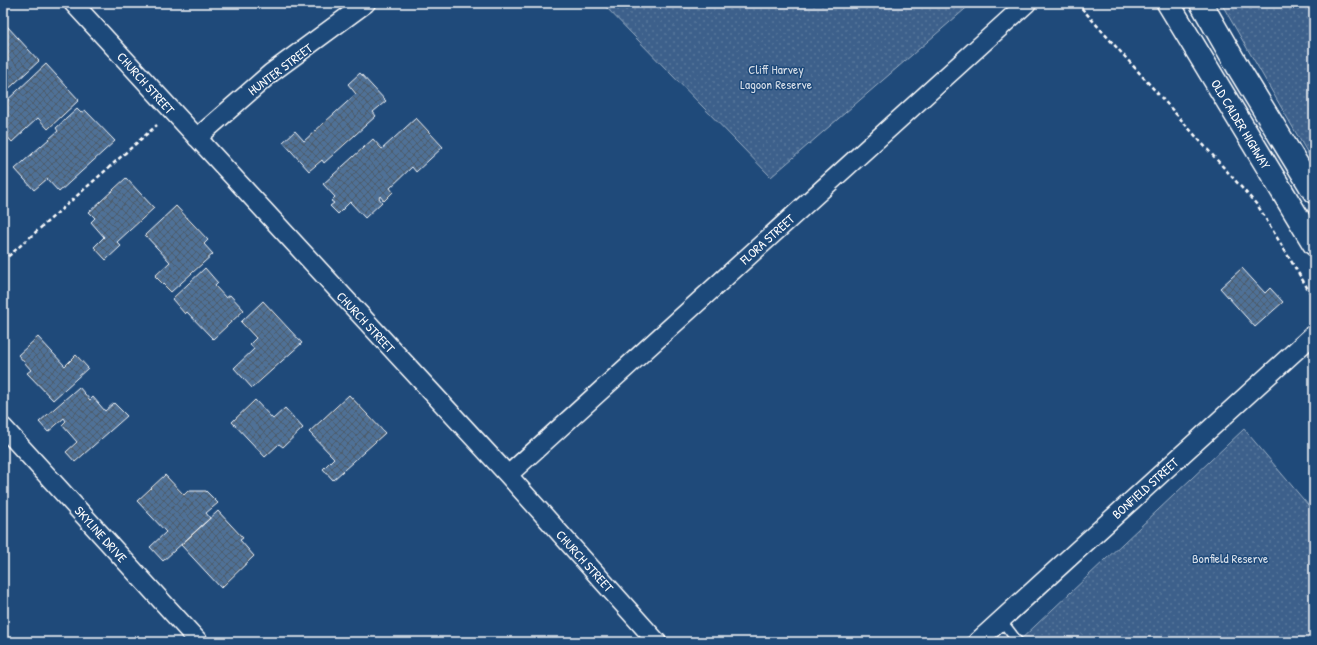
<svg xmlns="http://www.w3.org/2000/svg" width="1317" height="645" viewBox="0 0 1317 645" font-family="'Patrick Hand',sans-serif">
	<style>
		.park { fill: url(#park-dots); stroke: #9eb0c5 }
		.building { fill: url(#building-cross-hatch); stroke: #fff }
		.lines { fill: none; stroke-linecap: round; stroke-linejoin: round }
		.lane-casing { stroke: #fff; stroke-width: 12 }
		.street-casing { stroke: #fff; stroke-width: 21 }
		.primary-casing { stroke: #fff; stroke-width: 25 }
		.path { stroke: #fff; stroke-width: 2.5; stroke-dasharray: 4 3; stroke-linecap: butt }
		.lane { stroke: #1f4a7a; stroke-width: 9 }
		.street { stroke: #1f4a7a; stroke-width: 18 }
		.primary { stroke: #1f4a7a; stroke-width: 22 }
		.labels { text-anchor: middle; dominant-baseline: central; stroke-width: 3; stroke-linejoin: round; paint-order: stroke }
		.street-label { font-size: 13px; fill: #fff; stroke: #1f4a7a }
		.park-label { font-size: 13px; fill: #d8dfe8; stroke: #1f4a7a }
	</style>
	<defs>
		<pattern id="park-dots" width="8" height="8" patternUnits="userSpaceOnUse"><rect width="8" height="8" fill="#3c618b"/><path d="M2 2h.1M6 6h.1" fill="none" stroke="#59799c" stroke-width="1.8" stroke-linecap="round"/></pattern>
		<pattern id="building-cross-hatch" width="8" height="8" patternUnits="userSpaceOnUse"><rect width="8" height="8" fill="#507197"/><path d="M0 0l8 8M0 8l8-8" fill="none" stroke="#4e5b6a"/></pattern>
	</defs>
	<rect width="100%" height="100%" fill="#1f4a7a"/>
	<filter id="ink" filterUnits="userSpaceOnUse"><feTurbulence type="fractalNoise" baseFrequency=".025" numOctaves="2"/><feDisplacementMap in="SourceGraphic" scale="8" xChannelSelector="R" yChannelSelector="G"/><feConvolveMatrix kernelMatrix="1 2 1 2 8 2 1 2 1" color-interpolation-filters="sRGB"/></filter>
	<g filter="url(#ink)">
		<path class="park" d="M602,3h370l-201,174z
			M1221,3h93v161z
			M1244,429l70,83v130h-296z"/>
		<path class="building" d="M7,26l32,35 -36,33v-64z
			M46,64l33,36 -31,29 -10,-11 -26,24 -9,-10v-28z
			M360,73l26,28 -13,11 3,4 -52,47 -2,-3 -13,11 -26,-29 12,-11 9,10 52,-47 -8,-10z
			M77,109l4,4 4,-3 30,31 -56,51 -12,-13 -13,11 -19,-21 43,-38 -2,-3z
			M416,118l27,29 -27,25 -4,-5 -22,21 3,4 -9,9 -4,-5 -1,2 3,4 -17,16 -15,-16 -12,12 -8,-8 4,-3 -3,-2 4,-4 -12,-13 50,-45 9,10z
			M126,178l28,30 -37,34 4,4 -15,14 -12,-13 10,-10 -13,-15 4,-4 -6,-6z
			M176,206l32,34 -4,4 9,10 -42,38 -16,-16 15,-14 -25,-27z
			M205,268l13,15 -3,3 11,12 4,-3 14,15 -31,29 -26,-27 -2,2 -13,-15z
			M1242,268l23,25 5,-5 13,14 -28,25 -35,-39z
			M263,301l39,42 -50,45 -18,-20 20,-19 -4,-5 6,-6 -15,-16z
			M38,337l27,29 11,-11 12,13 -35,32 -26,-27 4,-3 -13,-15z
			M79,387l11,13 3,-3 12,14 9,-8 13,13 -52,46 -9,-10 11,-10 -15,-17 4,-4 -2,-3 -16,14 -9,-10z
			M349,395l36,38 -52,47 -10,-11 11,-11 -25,-26z
			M255,400l18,19 12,-11 18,20 -20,19 -4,-3 -14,13 -33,-35z
			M165,475l19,20 4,-4h18l12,12 -12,10 4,5 -47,43 -13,-14 16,-15 -29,-31z
			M218,511l25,27 -3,2 14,16 -33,32 -40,-43z"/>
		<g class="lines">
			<defs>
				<path id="lane" d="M1001,620l17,22"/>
				<path id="street" d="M73,3l435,472 149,167
					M197,138l74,-65 95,-70
					M3,427l196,215
					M508,475l519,-472
					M977,642l337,-308"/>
				<path id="primary" d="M1168,3l146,241
					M1201,3l38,66 75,123"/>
			</defs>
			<use href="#lane" class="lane-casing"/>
			<use href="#street" class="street-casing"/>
			<use href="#primary" class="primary-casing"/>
			<path class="path" d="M1077,3l181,203 56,93
				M3,261l154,-136"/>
			<use href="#lane" class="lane"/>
			<use href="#street" class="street"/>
			<use href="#primary" class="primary"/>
		</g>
	</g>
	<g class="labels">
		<g class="street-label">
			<text transform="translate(280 69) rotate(-37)">HUNTER STREET</text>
			<text transform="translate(146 83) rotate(48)">CHURCH STREET</text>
			<text transform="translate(1241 124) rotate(59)">OLD CALDER HIGHWAY</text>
			<text transform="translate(767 239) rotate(-42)">FLORA STREET</text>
			<text transform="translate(366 322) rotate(47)">CHURCH STREET</text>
			<text transform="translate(1145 488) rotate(-42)">BONFIELD STREET</text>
			<text transform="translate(101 534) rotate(48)">SKYLINE DRIVE</text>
			<text transform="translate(585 561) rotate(48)">CHURCH STREET</text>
		</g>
		<g class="park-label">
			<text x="776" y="69">Cliff Harvey<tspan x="776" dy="15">Lagoon Reserve</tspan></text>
			<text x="1230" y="558">Bonfield Reserve</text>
		</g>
	</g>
	<rect width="1317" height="645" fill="none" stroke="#1f4a7a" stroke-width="16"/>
	<rect x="8" y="8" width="1301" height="629" fill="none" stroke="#fff" stroke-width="1.5" filter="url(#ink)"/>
</svg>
